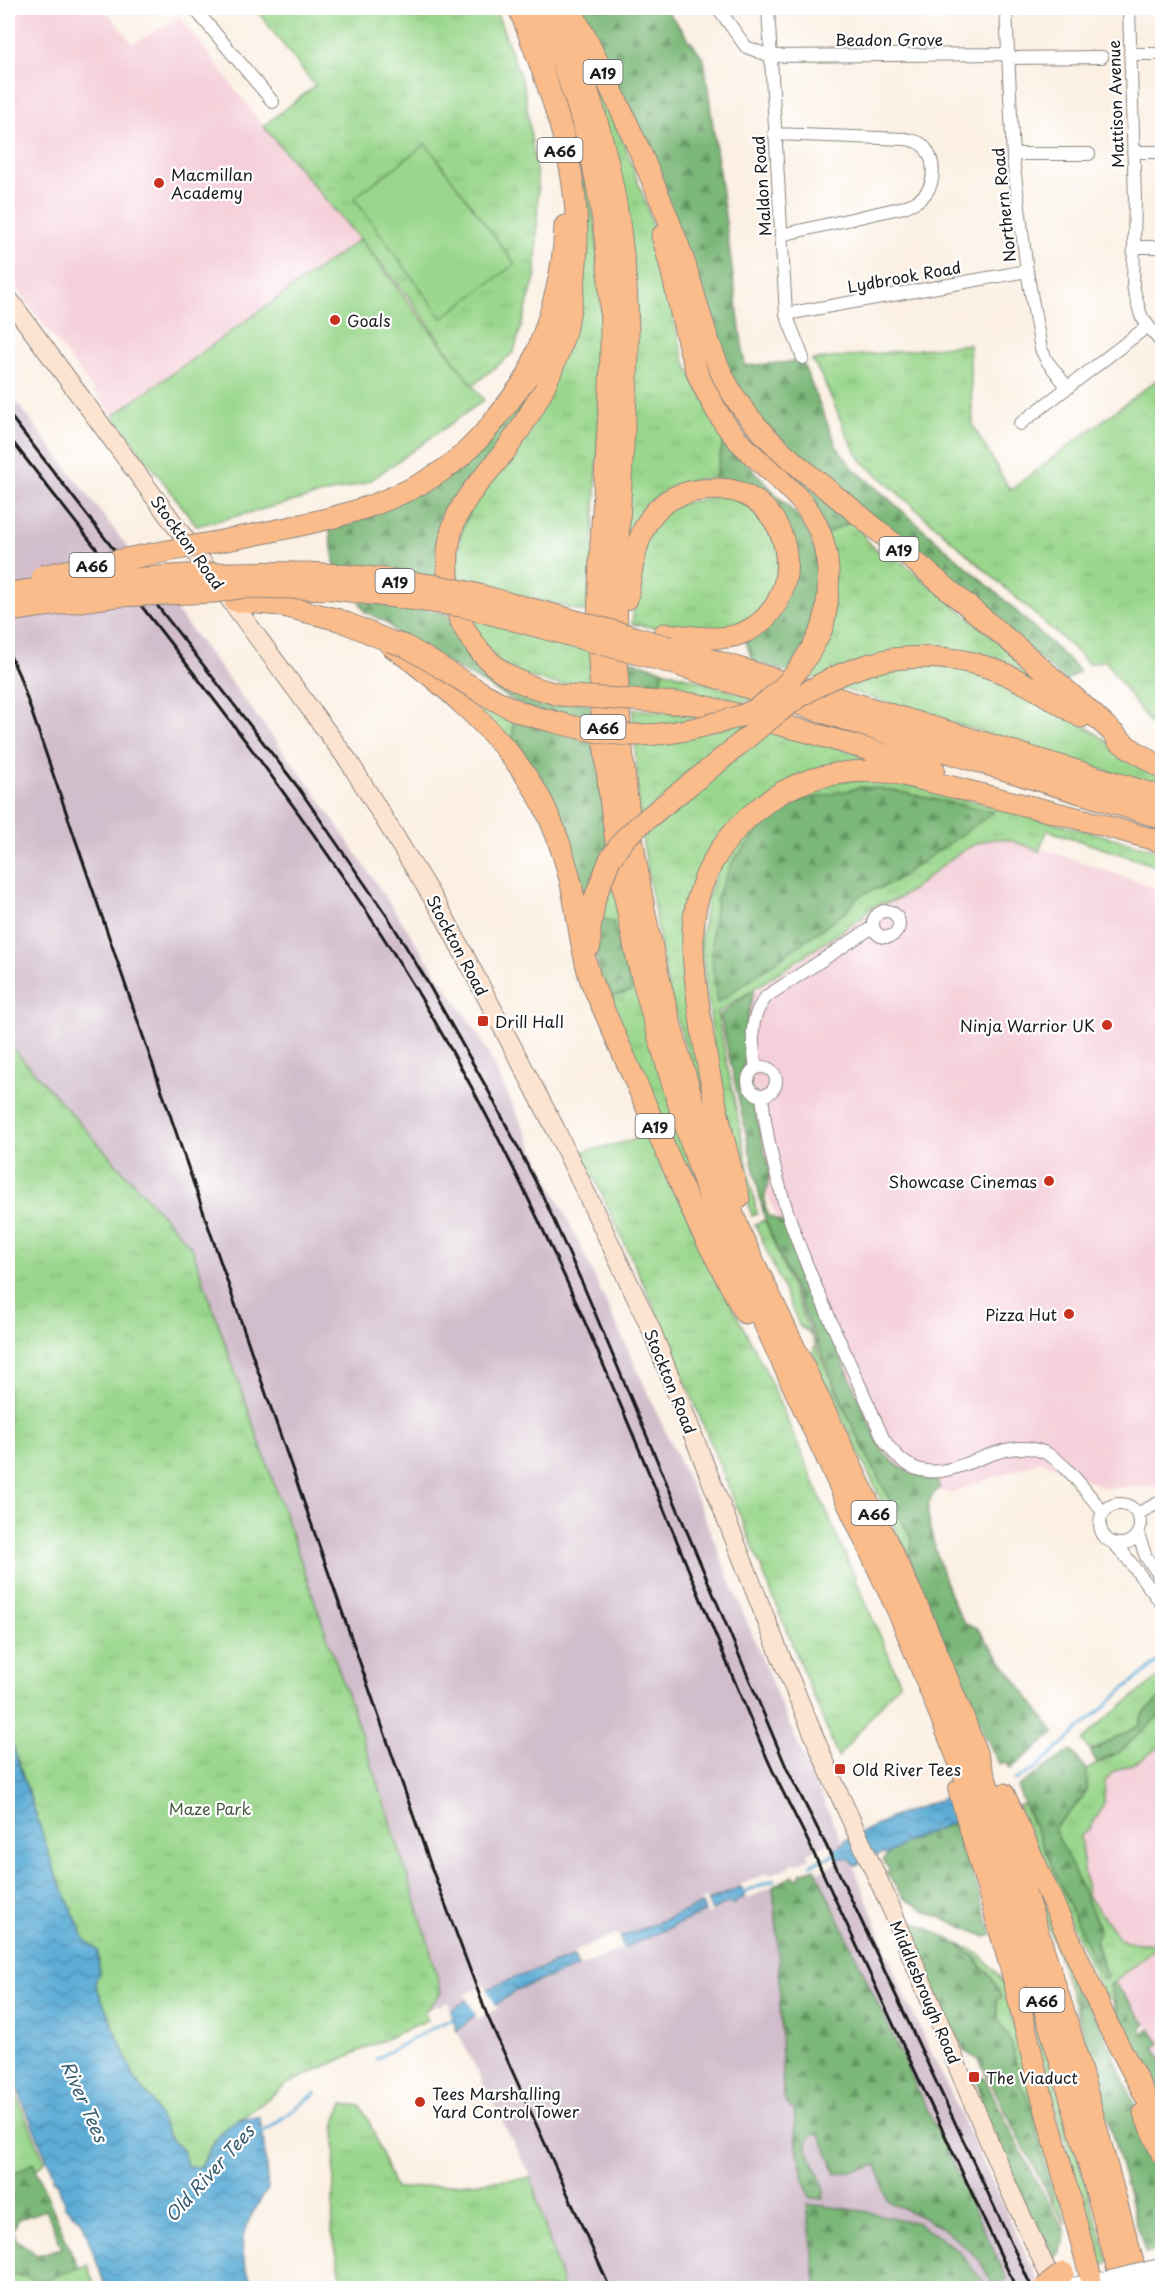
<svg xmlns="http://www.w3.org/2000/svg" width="1170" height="2296" viewBox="0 0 1170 2296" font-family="'Playpen Sans',sans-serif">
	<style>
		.built { fill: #f5cfd9 }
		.industrial { fill: #d1bdcb }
		.grass { fill: url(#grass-tufts); stroke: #5b7a54; stroke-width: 1.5 }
		.forest { fill: url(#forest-firs); stroke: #4c6a4a; stroke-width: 1.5; fill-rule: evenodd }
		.pitch { fill: #9ad78c; stroke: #5b7a54; stroke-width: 1.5 }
		.water { fill: url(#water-waves); stroke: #3c647a; stroke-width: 1.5 }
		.pier { fill: #fbf0e3 }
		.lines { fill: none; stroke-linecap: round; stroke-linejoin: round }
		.stream { stroke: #5dadd7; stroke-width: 3 }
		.minor-casing { stroke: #8c8680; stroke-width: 14 }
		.tertiary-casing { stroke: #8c8680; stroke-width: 17 }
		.secondary-casing { stroke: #8c8680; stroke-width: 20 }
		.trunk-casing { stroke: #8c8680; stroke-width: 23 }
		.minor { stroke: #fff; stroke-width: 12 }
		.tertiary { stroke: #fff; stroke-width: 15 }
		.secondary { stroke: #fde4d1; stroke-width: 18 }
		.trunk { stroke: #fabc8b; stroke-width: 21 }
		.rail { stroke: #1c1c1c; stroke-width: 3 }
		.tertiary-bridge-casing { stroke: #8c8680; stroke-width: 17; stroke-linecap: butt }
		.trunk-bridge-casing { stroke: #8c8680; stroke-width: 23; stroke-linecap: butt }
		.tertiary-bridge { stroke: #fff; stroke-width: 15 }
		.trunk-bridge { stroke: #fabc8b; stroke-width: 21 }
		.poi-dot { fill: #c8321e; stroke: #fff; stroke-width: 2 }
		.labels { text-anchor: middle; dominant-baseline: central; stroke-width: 4.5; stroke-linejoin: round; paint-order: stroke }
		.shield { fill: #fff; stroke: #606060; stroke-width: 1.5 }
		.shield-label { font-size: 15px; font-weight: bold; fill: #1c1c1c }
		.street-label { font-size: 16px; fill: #1c1c1c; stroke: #fff }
		.poi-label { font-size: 16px; fill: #1c1c1c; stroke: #fff; text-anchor: start }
		.park-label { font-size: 16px; fill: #485d43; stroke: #fff }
		.water-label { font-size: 18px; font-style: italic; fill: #395d70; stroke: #fff }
	</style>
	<defs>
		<pattern id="grass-tufts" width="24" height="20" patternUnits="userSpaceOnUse" patternTransform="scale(1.5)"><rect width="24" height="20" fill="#9ad78c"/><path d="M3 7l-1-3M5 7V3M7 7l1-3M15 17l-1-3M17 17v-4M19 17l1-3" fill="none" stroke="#84b878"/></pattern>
		<pattern id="forest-firs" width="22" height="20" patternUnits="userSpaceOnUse" patternTransform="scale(1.5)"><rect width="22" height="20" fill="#7bb878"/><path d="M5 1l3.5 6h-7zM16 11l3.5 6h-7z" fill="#649562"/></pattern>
		<pattern id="water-waves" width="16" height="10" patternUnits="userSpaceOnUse" patternTransform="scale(1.5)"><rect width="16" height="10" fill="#5dadd7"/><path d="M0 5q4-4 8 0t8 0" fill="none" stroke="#4c8cae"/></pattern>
	</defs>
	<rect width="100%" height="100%" fill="#fff"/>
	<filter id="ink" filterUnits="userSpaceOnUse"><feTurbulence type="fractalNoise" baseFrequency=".0167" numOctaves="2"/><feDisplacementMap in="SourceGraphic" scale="12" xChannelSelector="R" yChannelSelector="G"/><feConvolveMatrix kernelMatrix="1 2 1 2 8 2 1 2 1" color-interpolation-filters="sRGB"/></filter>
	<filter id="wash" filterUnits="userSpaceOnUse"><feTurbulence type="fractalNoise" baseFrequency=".008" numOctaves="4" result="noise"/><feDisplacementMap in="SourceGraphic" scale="24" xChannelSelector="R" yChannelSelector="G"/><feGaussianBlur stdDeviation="1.35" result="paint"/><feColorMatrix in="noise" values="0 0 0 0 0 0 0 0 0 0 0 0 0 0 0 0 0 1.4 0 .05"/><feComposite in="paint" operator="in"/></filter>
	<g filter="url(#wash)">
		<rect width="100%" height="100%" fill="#fbf0e3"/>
		<path class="built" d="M22,8h82l29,36 47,-28 83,110 97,113 -247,177 -105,-138v-260z
			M977,839h38l147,51v597l-57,1 -64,-27 -91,32 -47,-13 -30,-35 -105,-249 -24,-83 -16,-86 15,-27z
			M1162,1713v347l-8,-12 6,-5 -47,-61 -59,-154 33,-50 -1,-8 33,-18z"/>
		<path class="industrial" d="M8,391l304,397 169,251 89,185 132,287 80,197 61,136 -10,5 -3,-6 -22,10 2,5 -14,6 -2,-2 -4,2v2l-21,9 -1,-2 -28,12 -1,3 -32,13 -1,-3 -6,3 2,3 -82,34 -2,-4 -45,18 1,4 -41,16 -45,18 -3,-5 -20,9 3,6 -17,11 -3,-9 -20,7 13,-17 -13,-51 -52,-164 -184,-529 -184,-205z
			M837,1858l14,1 50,129 141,300h-479l-32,-110 -74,-147 18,-16 3,4 19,-10 -2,-4 23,-16 47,-16 140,-61 2,3 23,-13 15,-5 2,2 47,-23 2,3 5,-2 -1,-4 15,-5 2,4 22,-10z"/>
		<path class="grass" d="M255,8h240l29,79 14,98 -2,89 -22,78 -42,34 -63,-89 -146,-171 52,-40z
			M533,15l44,116 20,103 6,112 -13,267 -137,-32 11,-67 52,-70 64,-193z
			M592,77l4,2 29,66 24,68 35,147 40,79 -9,39c-49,2 -72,20 -87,66z
			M969,344l4,82 37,64 152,-114v365l-57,-81 -17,4 -15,-16 -211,-187c-22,-31 -29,-70 -50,-101z
			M728,494l32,17 21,38 -7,43 -20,25 -28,14 -62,-2 -32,-5c5,-36 3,-93 38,-116 8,-6 46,-11 58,-14z
			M852,521c6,4 7,8 12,15 8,13 24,22 39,27l169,140 -125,-51 -126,27 -12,-3 21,-49 -3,-94z
			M464,616l127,33 1,40c-36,-4 -78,-10 -104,-38 -9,-10 -16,-24 -24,-35z
			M957,664l96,40 109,75v9l-326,-101 60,-22z
			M663,670l91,28 -21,9 -74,-13z
			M440,677l74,41 -2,33z
			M633,709l77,7 -76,14z
			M750,720l7,4 -118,93 -4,-72z
			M772,729l131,38 -108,11 -100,114 23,262 -50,-165 -27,-157z
			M881,777l281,74v17l-115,-38 -8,21c-14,-5 -30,-14 -45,-12 -33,3 -64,41 -93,58 -17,10 -27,2 -39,21l-145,95 40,201 -5,2 -32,-121 -19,-154 5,-40 14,-38 49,-55 45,-24z
			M613,868l94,354 -100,-224 24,-7 -35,-75z
			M8,1043l184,205 184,529 52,164 13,51 -13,17 -4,1 3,10 -140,64 -42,32 -13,7 -18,18 -14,26 -13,-1 -4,-15 -15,-15 -17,-37 -15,-18 -41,-98 4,-11 -1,-21 -13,-11 -31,-71 -46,-137z
			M646,1128l73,153 46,88 135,313 -62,75 -174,-429 -82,-176 52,-12z
			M765,1220c42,109 88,219 148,320l-4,18 -90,-188 -6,-19 3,-7 -7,-12 -9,-5 -45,-103z
			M1162,1674v22l-20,19 -2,10 -50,27 -7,-12 22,-21z
			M1162,1713v32l-23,16 -27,11 -7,10 -1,20 -4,10 -11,18 -9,6 7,59 32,43 8,4 32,2 -49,41c11,42 28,83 52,119v6l-48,-92c2,-13 -1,-19 -12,-26l-84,-186 5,-2 84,174 -12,-38 2,-5v-13l-43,-94c17,-18 38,-32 32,-58l33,-18z
			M987,1851l122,411 -11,4z
			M1032,1876l47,99 -8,3 13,56z
			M957,1944c21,5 36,22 47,40l62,241 -13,-21 -22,-101 -10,-17 -9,-41 -14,-26 -2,-21 5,-1c-8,-22 -24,-41 -44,-53z
			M8,2076l37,86 -37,32z
			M343,2104l17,2 7,10 28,73 136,-11 32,110h-219l-12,-55 4,-114z"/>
		<path class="forest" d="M576,8h89l39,51 41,307 57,-5 35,86 15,20 147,128 81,76 -14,10 -309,-260 -30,-45z
			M521,395l8,4 -20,33 -71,147 -103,-12 -6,-39 50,-18z
			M724,439l73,77 12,18 9,25 2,31 -10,47 -22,35 -35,-10 -8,-23 49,-67 -51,-88 -28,-6z
			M773,456l79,65 -25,12 -61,-69z
			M359,601l87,12 16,28 31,33 98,31 2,19 -66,-16 -129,-73 -12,-13 -21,-10z
			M630,660l33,10 -4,24h-28z
			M514,718l81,22 14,112 -23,51 -74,-152z
			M862,787l29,3 103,22 -104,72 -25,9 -9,6 -10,13 -129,91 -5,-41v-33l5,-32 15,-35 35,-41 20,-17z
			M596,916l17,6 19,69 -25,7c-12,-34 -13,-46 -11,-82z
			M754,989l-9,42 1,23 -6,28 2,8 12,18 16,64 -5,24v11l4,9 14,7 96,222c17,25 28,28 57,34l4,9c-7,6 -11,10 -12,19 -2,20 24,107 40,118 3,1 6,2 9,3l78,105 -45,36 -3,-6 -7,2 -16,-31 -75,-176 3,-18 -23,-41 -40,-81 -84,-198 -45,-205z
			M1162,1696v18l-43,38 -22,11 -7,-11 50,-27 2,-10z
			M1071,1750c4,6 11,13 14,19 12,24 -17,44 -31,59l43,94 2,7 -4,12 12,37 -5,2 -85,-193z
			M956,1821l36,113 -2,2 -4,1 -60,-26 -22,-13 -18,-25 4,-2 -7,-11 8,-9 15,-9z
			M815,1868l106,229 86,182 -14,5 -15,-26 -39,-33 -52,-24 -10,-36 -41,9 -17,-42c-8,3 -12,7 -12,16l17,39 -1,12 -13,-1c-11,-29 -14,-56 -16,-87l-7,-7 -4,-10 -5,-154 -5,-53 1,-2 20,-9 2,3 5,-2 -1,-4z
			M905,1919c41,15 80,36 96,79l-5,1 2,20 14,26 9,41 10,17 22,101 -74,-144 -15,-9 -7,-17 -14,-22z
			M1079,1975l83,193v82l-17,3 -61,-219 -13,-56z
			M1114,1982l32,42 -5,5 3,4 6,-4 10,14 -6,5 8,12v44c-24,-36 -41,-77 -52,-119z
			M984,2077l50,100 31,54c1,11 -6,26 -15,30l-66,-148 -7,-33z
			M33,2163l46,107 -37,11 -34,-8v-96zM46,2210l16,38 -25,7 -21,-16 -3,-10 6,-10z
			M807,2204l56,7 54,12 40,26 29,37 -11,2h-158z"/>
		<path class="pitch" d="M426,144l89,120 -73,54 -88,-120z
			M360,239l124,161 -113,80 -13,5 -161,41 -84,-110z
			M88,2264l7,24h-87v-15l36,8z"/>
		<path class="water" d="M8,1732l46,137 31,71 13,10 1,22 -4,11 41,98 15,18 17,37 15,15 4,15 14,1c13,-26 24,-52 58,-50 7,23 6,48 9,72 -27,40 -34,53 -14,99h-148l-24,-67 -17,-15 -8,-24 -4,-1v-7l-45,-107z
			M947,1797l9,24 -50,21 -19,13 -5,-2 -26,12h-2l-3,-6 -14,-1 -4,-9 10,-5 1,-3 49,-24z
			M741,1887l4,10 -8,3 -1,3 -4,2 -2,-3 -18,9 -5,-10z
			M702,1904l3,8 -81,36 -4,-10z
			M574,1956l4,11 -60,22 -23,16 -20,10 -18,16 -6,-20c30,-25 86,-40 123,-55z"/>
		<path class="pier" d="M486,1987l11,21 -20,9 -11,-20z"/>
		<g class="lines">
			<path class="stream" d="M1015,1780l20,-11 90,-81 37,-29
				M811,1864l27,-11
				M741,1893l33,-13
				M376,2059l66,-36 14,-5
				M262,2133l54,-40"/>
		</g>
	</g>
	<g filter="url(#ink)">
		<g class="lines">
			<defs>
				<path id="minor" d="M194,8l79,94
					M718,8l28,39 24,9 238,-2
					M768,8l18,306 17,44
					M1006,8l7,151 14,112 14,78 6,12 21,27
					M1129,8l6,191 -2,87 8,30 18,24
					M1130,54h32
					M1008,58l94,-1
					M774,134l132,5c4,1 10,2 14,4 18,14 17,47 -3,58 -4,3 -9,4 -13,6l-123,28
					M1133,152h29
					M1013,154h76
					M1134,247h28
					M786,314l241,-43
					M1020,424l128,-98
					M873 924a13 13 0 1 1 26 0a13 13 0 1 1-26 0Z
					M748 1081a14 14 0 1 1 28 0a14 14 0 1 1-28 0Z
					M756,1068c-4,-27 -8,-50 11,-72l106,-69
					M762,1095c11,122 74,232 121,343 50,80 106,-12 163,15 21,10 42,42 58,60
					M1100 1524a20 20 0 1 1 40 0a20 20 0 1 1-40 0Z
					M1137,1514l25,-13
					M1138,1534l8,23 16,22
					M1114,1544l10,10 38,50"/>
				<path id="tertiary" d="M1058,2288l44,-8"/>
				<path id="secondary" d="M8,298l342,465 95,155 110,210 96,201 130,328 49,117 62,136 114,272 49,106"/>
				<path id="trunk" d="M519,8c38,100 71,181 53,290 -8,54 -33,106 -64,149 -18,25 -42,45 -53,74 -21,55 4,125 54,155 16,10 34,14 51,19
					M537,8c52,98 73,214 74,324 1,109 -16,219 -12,329 4,96 16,193 36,288 7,31 16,61 25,92 19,67 40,133 65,198l177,381 102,254 58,193 61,221
					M555,8c47,102 71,211 73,324 1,37 -3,75 -5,113 -4,72 -8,143 -6,215 5,198 51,394 125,577l174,366 48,116 54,152 52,160 70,257
					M570,8c41,77 78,157 109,239 19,51 27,109 59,155 33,48 82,80 126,117 89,75 180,148 264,228
					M662,236c14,43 19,89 34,133 4,13 12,25 18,37 22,42 56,60 86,94 31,34 33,83 23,126
					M527,377c20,-48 37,-98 38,-151
					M627,599c8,-50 13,-103 75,-109 11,-1 25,-2 36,2 61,21 66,113 7,140 -23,11 -57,4 -81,2
					M235,601l45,4 59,15 50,21 1,4c54,38 113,91 147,148 14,24 26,59 33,86 8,34 10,69 21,102l109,247 45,85
					M669,647l493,150
					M892,659c83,-9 122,16 189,58
					M672,663l255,83 235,72
					M660,702l35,2 110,27 129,38
					M1117,740l45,28
					M590,946v-17l5,-31
					M739,1198c-18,-65 -33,-130 -41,-197 -4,-33 -9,-66 -1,-100 10,-37 32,-69 62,-93 39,-32 88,-41 137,-35l192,48 74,21
					M959,1790l53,182 26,109 54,201
					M1004,1794l104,231 54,102
					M1144,2113l18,41"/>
			</defs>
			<use href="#minor" class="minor-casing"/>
			<use href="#tertiary" class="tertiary-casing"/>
			<use href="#secondary" class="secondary-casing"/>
			<use href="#trunk" class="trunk-casing"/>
			<use href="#minor" class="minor"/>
			<use href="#tertiary" class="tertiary"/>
			<use href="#secondary" class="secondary"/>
			<use href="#trunk" class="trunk"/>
			<path class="rail" d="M8,413l289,373 92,133 36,59 64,114 51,98 44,97 203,482 39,76 206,443
				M8,436c132,170 272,338 388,521 156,247 256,533 371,801 14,33 32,63 47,96 68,144 134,290 202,434
				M8,651l11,24 238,693 175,501 55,146 123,273"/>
			<defs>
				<path id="tertiary-bridge" d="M1108,2279l54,-13
					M1120,2288l42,-10"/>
				<path id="trunk-bridge" d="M42,576c60,-13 120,-24 179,-35 78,-15 163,-28 228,-75 32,-24 55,-57 78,-89
					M8,593c152,-20 293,-32 446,-4 22,4 44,12 66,17 50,13 99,27 149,41
					M8,611l109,-15 98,-4 30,-5 90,2 127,17 210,57
					M389,641l16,5c38,21 75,49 115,66 11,5 24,7 35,10 58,16 99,18 157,2 16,-4 33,-8 47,-17 30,-20 50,-49 64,-81
					M560,695l100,7
					M595,898l15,-39 16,-22c29,-26 61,-50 92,-75 57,-47 98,-89 174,-103
					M1044,2288l19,-15"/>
			</defs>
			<use href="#tertiary-bridge" class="tertiary-bridge-casing"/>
			<use href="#trunk-bridge" class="trunk-bridge-casing"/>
			<use href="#tertiary-bridge" class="tertiary-bridge"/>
			<use href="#trunk-bridge" class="trunk-bridge"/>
		</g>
	</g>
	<g class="poi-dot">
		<circle cx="159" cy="183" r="6"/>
		<circle cx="335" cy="320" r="6"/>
		<rect x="477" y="1015" width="12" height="12" rx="3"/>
		<circle cx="1107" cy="1025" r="6"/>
		<circle cx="1049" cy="1181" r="6"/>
		<circle cx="1069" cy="1314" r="6"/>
		<rect x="834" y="1763" width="12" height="12" rx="3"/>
		<rect x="968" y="2071" width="12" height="12" rx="3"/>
		<circle cx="420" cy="2102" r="6"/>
	</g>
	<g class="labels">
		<g class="shield">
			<rect x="583.5" y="60" width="39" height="24" rx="4.5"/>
			<rect x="537.5" y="138" width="45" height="24" rx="4.5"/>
			<rect x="879.5" y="537" width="39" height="24" rx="4.5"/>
			<rect x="69.5" y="553" width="45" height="24" rx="4.5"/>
			<rect x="375.5" y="569" width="39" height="24" rx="4.5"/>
			<rect x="580.5" y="715" width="45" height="24" rx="4.5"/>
			<rect x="635.5" y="1114" width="39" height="24" rx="4.5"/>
			<rect x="851.5" y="1501" width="45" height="24" rx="4.5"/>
			<rect x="1019.5" y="1988" width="45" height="24" rx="4.5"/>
		</g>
		<g class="shield-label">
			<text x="603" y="72">A19</text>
			<text x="560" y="150">A66</text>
			<text x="899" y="549">A19</text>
			<text x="92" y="565">A66</text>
			<text x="395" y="581">A19</text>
			<text x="603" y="727">A66</text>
			<text x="655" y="1126">A19</text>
			<text x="874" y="1513">A66</text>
			<text x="1042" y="2000">A66</text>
		</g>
		<g class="street-label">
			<text x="889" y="39">Beadon Grove</text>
			<text transform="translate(1115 104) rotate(-92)">Mattison Avenue</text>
			<text transform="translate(761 186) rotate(-94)">Maldon Road</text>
			<text transform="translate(1003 205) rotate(-96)">Northern Road</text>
			<text transform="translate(904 276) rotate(-10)">Lydbrook Road</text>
			<text transform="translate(188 542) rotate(54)">Stockton Road</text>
			<text transform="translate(458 945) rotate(62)">Stockton Road</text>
			<text transform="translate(671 1381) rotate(68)">Stockton Road</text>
			<text transform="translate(926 1992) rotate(67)">Middlesbrough Road</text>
		</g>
		<g class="poi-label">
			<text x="171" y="174">Macmillan<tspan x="171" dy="18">Academy</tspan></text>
			<text x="347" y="320">Goals</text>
			<text x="495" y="1021">Drill Hall</text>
			<text x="1095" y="1025" text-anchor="end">Ninja Warrior UK</text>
			<text x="1037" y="1181" text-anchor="end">Showcase Cinemas</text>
			<text x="1057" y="1314" text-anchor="end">Pizza Hut</text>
			<text x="852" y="1769">Old River Tees</text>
			<text x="986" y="2077">The Viaduct</text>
			<text x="432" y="2093">Tees Marshalling<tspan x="432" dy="18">Yard Control Tower</tspan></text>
		</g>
		<g class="park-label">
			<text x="210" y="1808">Maze Park</text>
		</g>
		<g class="water-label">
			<text transform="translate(85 2101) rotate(66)">River Tees</text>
			<text transform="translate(209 2173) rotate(-48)">Old River Tees</text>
		</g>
	</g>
	<rect width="1170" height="2296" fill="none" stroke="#fff" stroke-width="30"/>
</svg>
